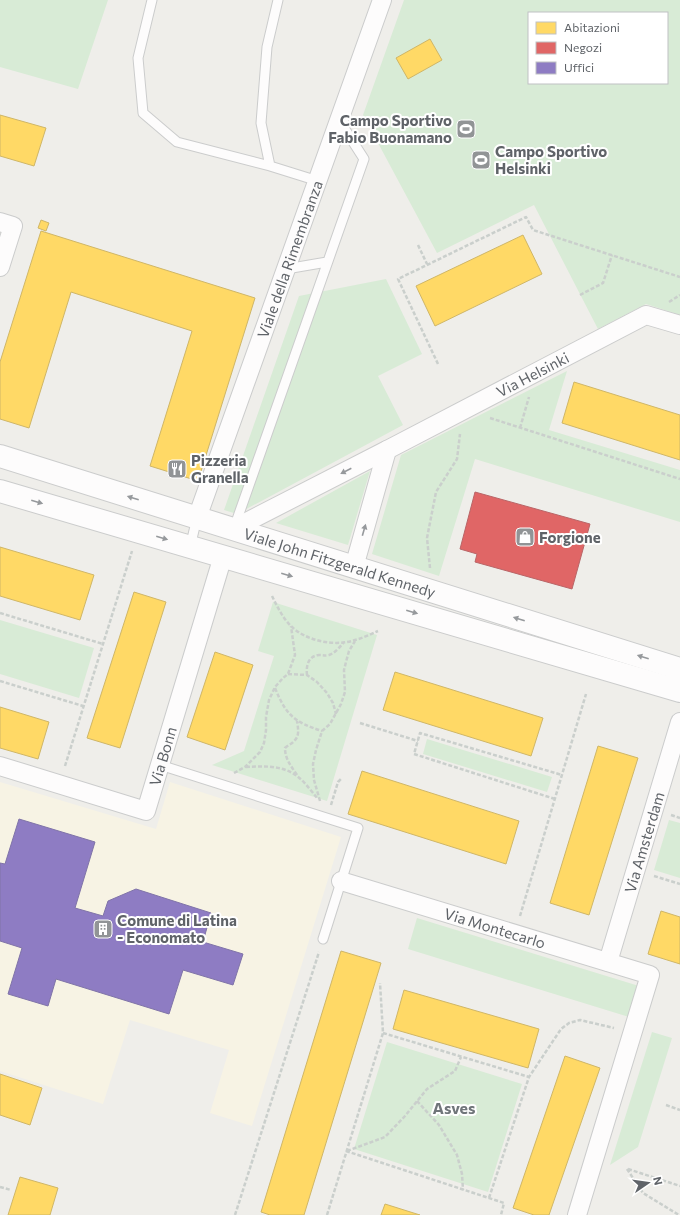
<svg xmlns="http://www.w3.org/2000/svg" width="680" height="1215" viewBox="0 0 680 1215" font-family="Commissioner,sans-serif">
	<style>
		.commercial { fill: #f7f3e4 }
		.green { fill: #d8ebd6; fill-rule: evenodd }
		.homes { fill: #ffd966; stroke: #cfb667 }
		.shops { fill: #e06666; stroke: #b96567 }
		.offices { fill: #8e7cc3; stroke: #8074a8 }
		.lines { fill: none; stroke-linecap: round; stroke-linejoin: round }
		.service-casing { stroke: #cbcccc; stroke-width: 11 }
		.minor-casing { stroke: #cbcccc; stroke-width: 20 }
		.tertiary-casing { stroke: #cbcccc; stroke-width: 24 }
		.path { stroke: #cacfcc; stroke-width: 2.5; stroke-dasharray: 4 2; stroke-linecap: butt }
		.service { stroke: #fdfcfc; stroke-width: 9 }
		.minor { stroke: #fdfcfc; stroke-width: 18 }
		.tertiary { stroke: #fdfcfc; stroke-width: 22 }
		.oneway { fill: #96999c }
		.labels { text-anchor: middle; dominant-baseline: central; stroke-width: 4; stroke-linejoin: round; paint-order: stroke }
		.poi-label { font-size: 15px; font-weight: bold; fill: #5f6368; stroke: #fff; text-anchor: start }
		.street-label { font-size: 15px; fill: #5f6368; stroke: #fff }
		.neighbourhood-label { font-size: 16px; font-weight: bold; fill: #70757a; stroke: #fff }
	</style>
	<rect width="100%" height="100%" fill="#efeeea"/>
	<path class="commercial" d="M0,782l156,47 14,-47 171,55 -89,289 -42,-13 19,-63 -99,-30 -27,84 -103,-33z"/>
	<path class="green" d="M0,0h108l-30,89 -78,-22z
		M404,0h276v315l-34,-11 -48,25 -64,-124 -97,48 -74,-138zM529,13h138v70h-138z
		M386,279l36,75 -44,22 25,49 -166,89 -13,-4 75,-214z
		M567,371l-18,59 131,40v52l-205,-63 -36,117 -67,-22 29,-99z
		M370,471l-22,74 -72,-22z
		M273,602l104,33 -50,166 -115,-36 32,-14 30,-95 -16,-5z
		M0,620l94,28 -15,50 -79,-24z
		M427,739l125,38 -5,15 -124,-38z
		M669,820l11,3v55l-26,-8z
		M417,918l222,68 -10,31 -221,-68z
		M652,1032l20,6 -34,109 -28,18z
		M387,1042l135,42 -34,108 -134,-43z"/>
	<path class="homes" d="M430,39l12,21 -34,19 -12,-21z
		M0,115l46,13 -12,38 -34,-10z
		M41,220l8,3 -3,8 -8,-3z
		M41,231l214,67 -57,183 -48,-15 42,-135 -121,-39 -42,136 -29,-9v-57z
		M523,235l19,39 -107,52 -19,-40z
		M574,382l106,33v45l-118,-37z
		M0,547l94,28 -14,45 -80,-24z
		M134,592l32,10 -46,146 -33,-10z
		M215,652l38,13 -28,85 -38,-13z
		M395,672l148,46 -12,38 -148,-46z
		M0,707l49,15 -11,37 -38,-11z
		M598,746l40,12 -49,157 -39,-12z
		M362,771l157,50 -13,43 -158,-50z
		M661,911l19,6v47l-32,-10z
		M341,951l40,12 -77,252h-34l-9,-3z
		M404,990l135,39 -11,39 -135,-39z
		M565,1056l35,12 -51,147h-15l-21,-7z
		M0,1074l42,14 -12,37 -30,-10z
		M20,1177l38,11 -8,27h-42z
		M385,1204l35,11h-39z"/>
	<path class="shops" d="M475,492l115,32 -18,65 -97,-27 2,-8 -17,-5z"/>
	<path class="offices" d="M19,819l76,23 -20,66 28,8 5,-15 28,-12 75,24 -8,29 40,12 -10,31 -50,-15 -14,44 -113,-35 -8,27 -40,-12 14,-46 -22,-7v-78l5,1z"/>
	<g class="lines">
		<defs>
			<path id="service" d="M152,0l-14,58 5,55 34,29 93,24
				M278,0l-11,47 -6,76 9,43 48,15
				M286,269l41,-7
				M234,528l130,-369 -25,-39
				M190,547l7,-29
				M160,765l198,63 -35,111"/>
			<g id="minor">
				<path d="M0,222l13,4 -13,41"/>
				<path id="s1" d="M387,450l259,-135 34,10"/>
				<path id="s2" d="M197,518l185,-518"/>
				<path d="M233,529l154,-79 -33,117"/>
				<path id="s3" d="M0,766l146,45 77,-255"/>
				<path id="s4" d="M341,881l309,94 -73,240"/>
				<path id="s5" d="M608,962l72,-240"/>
			</g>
			<g id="tertiary">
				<path id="s6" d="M0,456l680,213"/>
				<path d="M0,491l680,200"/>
			</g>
		</defs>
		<use href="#service" class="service-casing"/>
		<use href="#minor" class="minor-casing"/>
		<use href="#tertiary" class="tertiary-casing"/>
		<path class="path" d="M418,245l9,19
			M580,295l23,-12 9,-28
			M669,302l11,-7
			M438,364l-40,-85 128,-62 7,13 147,47
			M490,418l190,61
			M520,428l9,-31
			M430,568l-3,-30 9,-46 21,-33 3,-25
			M272,596c5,10 10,21 18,29 15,16 45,22 65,15 8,-2 16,-6 23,-9
			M0,613l103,31
			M288,674l19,1 10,7 10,11 6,10 3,11
			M307,675c-1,-9 1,-19 12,-20 4,0 6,1 10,0 6,-2 11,-8 15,-13
			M0,681l83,25
			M275,688c11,27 19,34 47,43
			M360,723l58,18
			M65,766l67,-215
			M246,767c17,-1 36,-2 51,9 8,6 15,16 21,23
			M234,773l11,-6 15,-15 4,-9 2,-13v-13l3,-17 6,-13 8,-9 5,-4 7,-19 -4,-29
			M297,775c-6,-9 -12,-16 -12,-27 3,-3 7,-4 9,-7 6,-5 4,-13 3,-20
			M555,799l-141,-45 6,-21 142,42
			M320,801l-6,-21 -1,-16 3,-14 6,-19 8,-7 11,-20 4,-12 -1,-22 2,-8 3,-11 6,-10
			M331,805l7,-23 4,-4
			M671,815l9,3
			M654,876l26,8
			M520,916l66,-222
			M383,1033l146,44
			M417,1101l22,24 18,30 5,19 1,16
			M666,1105l14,5
			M346,1151l158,52 -3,12
			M347,1151l38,-14 20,-21 22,-27 28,-18 6,-14
			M627,1169l16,24 36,22
			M628,1169l52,17
			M0,1187l11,3
			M489,1198l40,-121 32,-48 8,-6 11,-3 34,8
			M235,1215l84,-263
			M327,1215l56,-182 -3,-50"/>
		<use href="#service" class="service"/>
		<use href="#minor" class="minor"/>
		<use href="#tertiary" class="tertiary"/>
	</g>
	<defs><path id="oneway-solid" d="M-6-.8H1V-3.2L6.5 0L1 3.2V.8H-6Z"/></defs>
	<g class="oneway">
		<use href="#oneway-solid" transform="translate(346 471) rotate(153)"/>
		<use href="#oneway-solid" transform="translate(133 498) rotate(-163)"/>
		<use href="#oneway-solid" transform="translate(37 502) rotate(16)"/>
		<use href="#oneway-solid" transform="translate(364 530) rotate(-74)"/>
		<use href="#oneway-solid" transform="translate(162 538) rotate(16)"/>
		<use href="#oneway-solid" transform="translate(287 575) rotate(16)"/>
		<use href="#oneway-solid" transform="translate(412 612) rotate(16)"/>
		<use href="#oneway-solid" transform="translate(519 619) rotate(-163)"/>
		<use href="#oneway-solid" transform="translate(643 657) rotate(-163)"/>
	</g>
	<defs>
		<symbol id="stadium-square" viewBox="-11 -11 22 22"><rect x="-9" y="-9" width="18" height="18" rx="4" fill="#919496" stroke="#fff"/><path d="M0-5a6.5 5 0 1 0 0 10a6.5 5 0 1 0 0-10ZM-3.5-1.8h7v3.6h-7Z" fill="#fff"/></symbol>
		<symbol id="restaurant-square" viewBox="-11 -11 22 22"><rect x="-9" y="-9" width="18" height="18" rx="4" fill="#919496" stroke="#fff"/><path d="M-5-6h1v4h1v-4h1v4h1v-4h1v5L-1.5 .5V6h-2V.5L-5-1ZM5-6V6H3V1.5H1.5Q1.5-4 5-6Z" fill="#fff"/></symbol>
		<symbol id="shop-square" viewBox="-11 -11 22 22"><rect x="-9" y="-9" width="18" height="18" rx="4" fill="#919496" stroke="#fff"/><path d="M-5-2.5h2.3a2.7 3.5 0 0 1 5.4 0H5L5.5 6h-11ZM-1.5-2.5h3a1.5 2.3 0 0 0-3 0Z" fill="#fff"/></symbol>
		<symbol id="building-square" viewBox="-11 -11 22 22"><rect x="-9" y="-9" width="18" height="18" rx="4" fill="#919496" stroke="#fff"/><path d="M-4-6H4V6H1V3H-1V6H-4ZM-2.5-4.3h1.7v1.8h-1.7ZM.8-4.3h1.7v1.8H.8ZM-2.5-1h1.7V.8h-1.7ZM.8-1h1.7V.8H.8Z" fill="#fff"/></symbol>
	</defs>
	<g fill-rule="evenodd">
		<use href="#stadium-square" x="455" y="118" width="22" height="22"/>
		<use href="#stadium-square" x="470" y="149" width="22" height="22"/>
		<use href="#restaurant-square" x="166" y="458" width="22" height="22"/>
		<use href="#shop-square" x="514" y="526" width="22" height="22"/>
		<use href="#building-square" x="92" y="918" width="22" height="22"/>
	</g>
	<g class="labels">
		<g class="poi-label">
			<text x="452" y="120" text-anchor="end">Campo Sportivo<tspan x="452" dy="17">Fabio Buonamano</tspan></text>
			<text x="495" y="151">Campo Sportivo<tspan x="495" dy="17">Helsinki</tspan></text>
			<text x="191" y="460">Pizzeria<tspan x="191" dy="17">Granella</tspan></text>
			<text x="539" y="537">Forgione</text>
			<text x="117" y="920">Comune di Latina<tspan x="117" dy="17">- Economato</tspan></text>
		</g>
		<g class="street-label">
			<text stroke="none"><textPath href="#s2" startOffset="275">Viale della Rimembranza</textPath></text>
			<text stroke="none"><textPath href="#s1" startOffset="164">Via Helsinki</textPath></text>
			<text stroke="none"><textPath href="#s6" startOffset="356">Viale John Fitzgerald Kennedy</textPath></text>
			<text stroke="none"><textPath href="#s3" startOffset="210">Via Bonn</textPath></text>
			<text stroke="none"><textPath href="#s5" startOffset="125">Via Amsterdam</textPath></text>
			<text stroke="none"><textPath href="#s4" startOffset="161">Via Montecarlo</textPath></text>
		</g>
		<g class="neighbourhood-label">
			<text x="454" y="1107">Asves</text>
		</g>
	</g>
	<rect x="528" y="12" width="140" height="72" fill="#ffffff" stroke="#bfc1c3"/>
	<rect x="536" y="22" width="20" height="12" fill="#ffd966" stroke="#bfc1c3"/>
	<text x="564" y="32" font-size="12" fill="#5f6368">Abitazioni</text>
	<rect x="536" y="42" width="20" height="12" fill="#e06666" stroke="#bfc1c3"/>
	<text x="564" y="52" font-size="12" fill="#5f6368">Negozi</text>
	<rect x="536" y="62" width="20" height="12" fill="#8e7cc3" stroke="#bfc1c3"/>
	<text x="564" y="72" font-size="12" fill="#5f6368">Uffici</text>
	<g transform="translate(648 1183) rotate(77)" stroke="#ffffff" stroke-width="3" paint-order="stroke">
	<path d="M0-3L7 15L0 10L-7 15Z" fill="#5f6368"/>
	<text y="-6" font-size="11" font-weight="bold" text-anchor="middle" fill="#5f6368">N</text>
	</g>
</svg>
